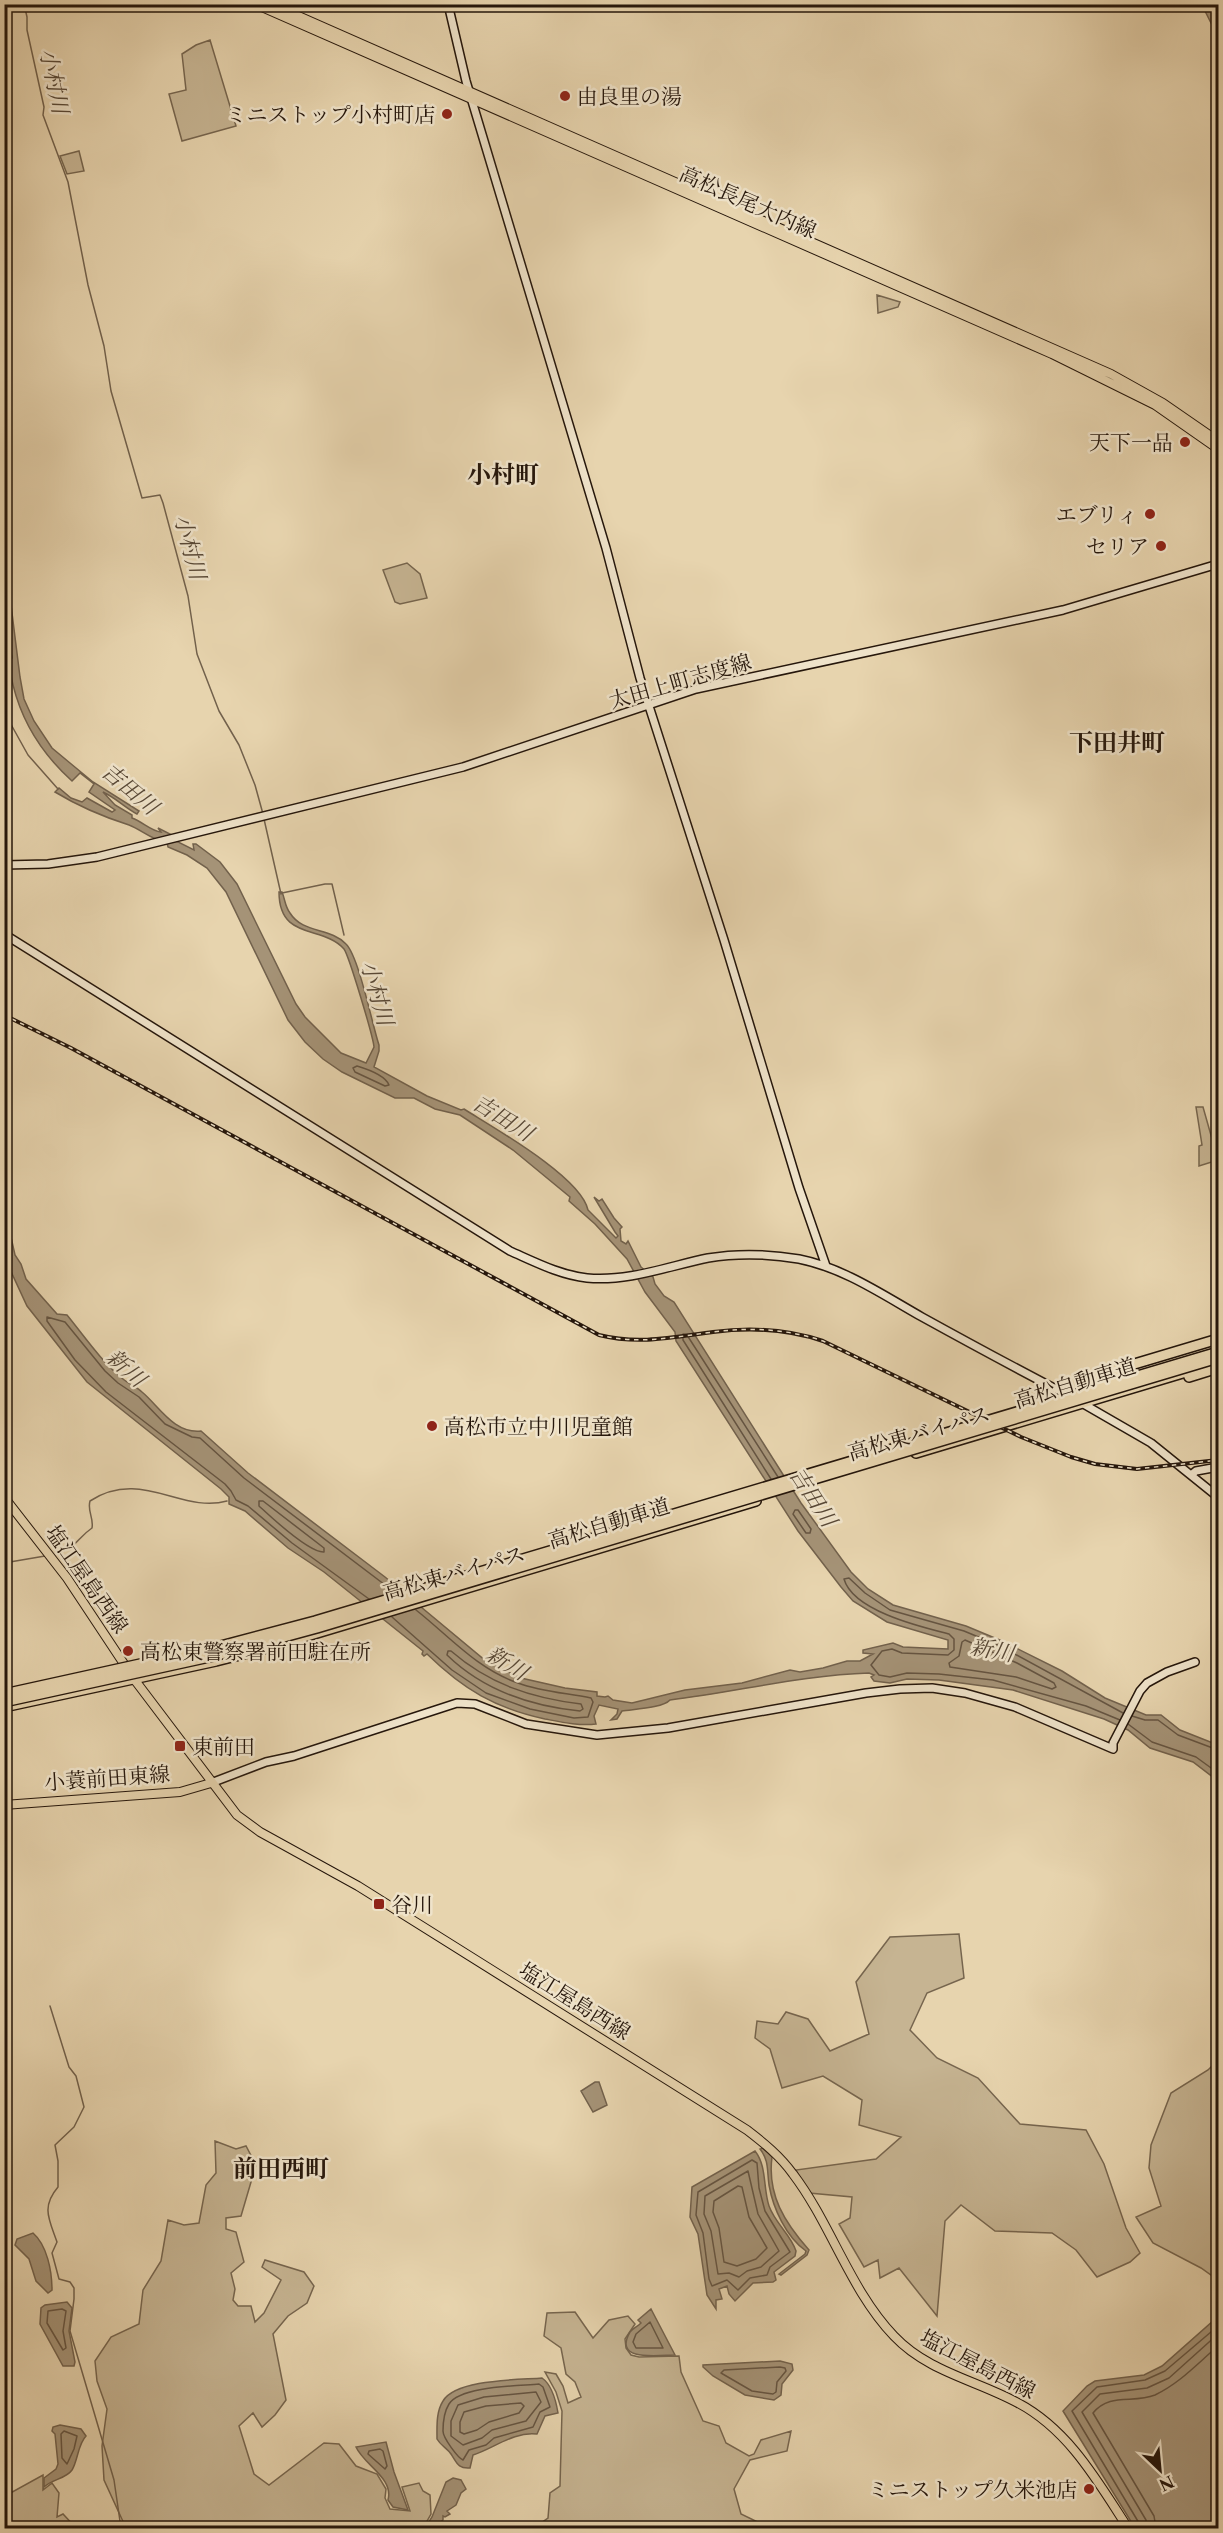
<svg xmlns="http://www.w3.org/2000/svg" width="1223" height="2533" viewBox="0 0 1223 2533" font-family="'Libre Caslon Text','Noto Serif JP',serif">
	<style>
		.green { fill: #c6b492; stroke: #76654e; stroke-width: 1.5 }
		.water { fill: #a59377; stroke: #72614c; stroke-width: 1.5 }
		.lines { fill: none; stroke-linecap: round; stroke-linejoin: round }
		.shore { stroke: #655441; stroke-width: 1.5 }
		.stream { stroke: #72614c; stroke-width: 1.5 }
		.secondary-casing { stroke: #25160b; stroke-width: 10 }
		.primary-casing { stroke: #25160b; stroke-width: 10 }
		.highway-casing { stroke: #25160b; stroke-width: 12 }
		.secondary { stroke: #efe3ca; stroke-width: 7 }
		.primary { stroke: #e7d4ae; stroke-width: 8 }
		.highway { stroke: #e7d4ae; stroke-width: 9 }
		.rail-casing { stroke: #25160b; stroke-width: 4 }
		.rail { stroke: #efe3ca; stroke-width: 1.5; stroke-dasharray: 4.5; stroke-linecap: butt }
		.highway-bridge-casing { stroke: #25160b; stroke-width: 12; stroke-linecap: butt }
		.highway-bridge { stroke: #e7d4ae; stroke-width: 9 }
		.poi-dot { fill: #8f2418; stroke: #efe3ca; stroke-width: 2 }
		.labels { text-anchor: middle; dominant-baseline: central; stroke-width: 5; stroke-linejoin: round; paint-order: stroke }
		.poi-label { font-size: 21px; fill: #25160b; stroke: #efe3ca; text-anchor: start }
		.street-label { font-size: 21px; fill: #25160b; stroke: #efe3ca }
		.water-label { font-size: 22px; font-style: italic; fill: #584836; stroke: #efe3ca }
		.quarter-label { font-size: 24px; font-weight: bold; fill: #25160b; stroke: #efe3ca }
	</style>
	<rect width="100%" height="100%" fill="#e7d4ae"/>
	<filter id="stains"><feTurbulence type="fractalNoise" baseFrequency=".00333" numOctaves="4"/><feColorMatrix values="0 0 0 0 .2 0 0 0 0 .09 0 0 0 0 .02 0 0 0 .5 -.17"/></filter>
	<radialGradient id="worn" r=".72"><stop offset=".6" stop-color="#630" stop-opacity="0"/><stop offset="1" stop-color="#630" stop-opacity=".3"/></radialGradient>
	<path class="green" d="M210,40l26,86 -54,15 -13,-47 17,-4 -4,-36 14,-9z
		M79,151l5,20 -17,3 -7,-18z
		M877,295l23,7 -2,5 -20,6z
		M407,563l13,11 7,24 -27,6 -5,-2 -12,-32z
		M1196,1107h7l15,53 -19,6v-20l3,-1z
		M959,1934l5,44 -37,15 -17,37 27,28 41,20 42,46 66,6 18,34 22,64 14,25 -10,9 -33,15 -21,-27 -24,-17 -57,-2 -34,-26 -16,16 -8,95 -38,-48 -19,10 -2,-18 -14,7 -25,-43 11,-6 2,-21 -43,-4 -13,-23 80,-11 25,-22 -42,-12 3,-25 -39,-24 -41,12 -12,-39 -15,-11 2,-17 21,3 8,-12 22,7 22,32 39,-17 -13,-52 34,-45z
		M1218,2060v220l-17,-12 -48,-25 -17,-26 25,-11 -12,-38 2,-23 20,-52 37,-23z
		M215,2141l21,8 10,-3 10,19 -15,51 -15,2v11l10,3 8,30 -13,11 4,16 -2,11 5,6h13l4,16 9,-9 17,-33 -19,-13 3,-7 39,12 10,14 -7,17 -19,13 -15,18 13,66 -11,15 -13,12 -9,-14 -14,13 15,48 15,11 55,-42 15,1 17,22 21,8 9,15 -1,9 5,11 20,2 -8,-24 17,-4 4,8 7,4 1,19 -8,14 -9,-3 2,3h-290l-22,-48 -2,-34 5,-37 -10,-28 -2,-20 16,-24 28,-13 4,-34 18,-29 7,-41 16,5 15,-2 7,-38 10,-12z
		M575,2312l18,26 16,-18 19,-4 7,8 -10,15 1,9 5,7 8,2 40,-1 2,16 22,49 16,5 7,17 23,13 5,-2 7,-14 30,-9 -4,20 -37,9 -16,29 7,25 29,14h-233l1,-3 10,-7 2,-25 10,-7 2,-75 -6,-19 -11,-20 11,2 7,12 5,17 13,-6 -6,-15 -9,-8 -5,-26 -17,-12 3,-23z
		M43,2475v15l9,-7 7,10 -2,24 6,-3 13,14h-71v-32z"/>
	<path class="water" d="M1202,5h16v32z
		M5,557l15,120 4,22 10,22 18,27 18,15 23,19 46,29 -2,3c-13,-7 -21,-16 -34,-22l12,13 17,10v3c11,4 19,13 29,14l-3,-4 14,7 4,6 18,9 -1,-6h3l24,18 17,22 59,120 9,13 36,36 25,10 8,-16c-1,-11 -25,-91 -30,-98 -21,-24 -65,-8 -65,-57h3c3,7 3,15 8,21 13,21 40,14 56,31 13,13 26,80 33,101v6l-5,16 53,29 34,14 3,-1c30,19 117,68 124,101l28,28 2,-2 -3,-4 -21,-35 5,4 3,-2 12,19 8,9 -2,2 1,12 5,3 2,-3 13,26 12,10 2,7 9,12 10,6 127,201 50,69 17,17 25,16 73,21 36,15 60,30 43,27 41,17h15l19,15 38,15v36l-25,-19 -43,-14 -22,-18 -24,-11 -91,-29 -74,-10 -32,-1 -17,4 -16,-2 -3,-4 3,-2 -5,-2c-67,2 -132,19 -199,27 -7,8 -36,9 -48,11l-5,8 -6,1 6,-6 1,-5 -19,-4 -5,11 2,8c-17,2 -35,-2 -51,-5 -50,-11 -81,-29 -118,-65l-3,2 -2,-2 1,-3 -99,-79 -36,-24 -43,-37 -16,-7v-7l-8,-8 -134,-107 -60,-76 -20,-43 -3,-5v-64l4,30 7,31 6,9 5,15 31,35 10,1c18,22 34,46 56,64 6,5 14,8 19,13 17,14 32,42 59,39l47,42 137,104 101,84 35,17 44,10 32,4v4l8,1 3,-1 5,4 19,3 53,-13 57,-7 48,-13 10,2 23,-4 24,-7h13l13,-7 -10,-1v-3l30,-7 10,4 45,2v-9l-61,-18 -34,-21 -12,-14 -43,-56 -122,-190 -1,-9 -30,-40 -18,-33 -32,-35 -26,-23 1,-4 -57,-47 -53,-35 -25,-6 -21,-11h-19l-53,-26 -19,-13 -18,-17 -17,-22 -62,-128 -19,-24 -20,-13 -19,-8 -1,-4c-17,-4 -25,-13 -38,-18 -25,-8 -51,-19 -74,-33l4,-4 12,10 11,4 5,-4 25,14 3,-2 -26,-18 5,-8 -14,-11 -8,8c-72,-65 -67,-134 -67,-224z
		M595,2082h4l8,23 -14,7 -12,-21z
		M763,2148l9,9c-5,38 13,66 37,93l-2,5 -26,20 -2,-1 26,-20 1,-3c-20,-14 -33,-43 -37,-66 -2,-14 0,-25 -9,-36z
		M755,2151c12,15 8,37 14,55 6,17 22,29 27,45l-1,5 -21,16 2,8 -3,2 -20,1 -18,18 -6,-7 -2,-8 -8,3 3,10 -6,1v9l-9,-14 -9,-61 -8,-17 2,-30z
		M33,2233c14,12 19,38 19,57l-4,3 -12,-12 -7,-22 -14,-14 2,-6z
		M67,2302l5,6 -3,23 6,31 -1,4h-11l-23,-42 1,-16 4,-3z
		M651,2309l24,46c-14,0 -63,8 -45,-23 3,-4 7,-5 11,-9l-3,-3z
		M1218,2320v208h-83l-72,-117 24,-25 8,-5 49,-6 18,-9 51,-45z
		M780,2361l12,3 1,6 -11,14 -1,11 -7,5 -29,-5 -32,-19 -10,-9v-2z
		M542,2378c10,7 14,23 16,35l-13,3 -8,18c-23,-3 -44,15 -64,21l-3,13c-12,1 -13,-5 -19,-14 -4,-6 -10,-8 -14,-15 0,-13 -1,-27 6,-38 13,-22 76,-21 99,-23z
		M60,2425l21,4 5,7c-8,8 -8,24 -14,34 -6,9 -20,9 -28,17v-9l12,-9 2,-5 -3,-30 -3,-3 1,-4z
		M386,2442l8,30 14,38 -15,-3 -5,-7c6,-22 -24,-35 -32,-53z
		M453,2478l8,2 5,9 -5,4 -5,12 -9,6 3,3 -5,3 -2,-1v4l-10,8h-8l7,-11 14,-35z"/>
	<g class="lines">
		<path class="shore" d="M4,603l8,55 -2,2h-6
			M357,1066c10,3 28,9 32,19l-4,1 -30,-14 -2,-4z
			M771,1479l-88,-139v-6l4,1 91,142
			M259,1501h4l61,47v4c-15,1 -53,-35 -65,-46z
			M795,1510h3l13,19 -1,4h-4l-13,-19z
			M369,1599l-77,-56 -44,-37 -12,-6 -5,-9 -6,-7 -119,-92 -31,-32 -28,-39v-4l18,5 40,49 13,12 21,14 26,27 27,13 8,1 44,40 149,113
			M392,1617l60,53 34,23 44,16 44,9 14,-1 5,-15 -2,-4c-24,-5 -49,-6 -73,-15 -41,-14 -69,-47 -102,-73
			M965,1640l52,23 37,20 2,4 -4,2 -36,-12 -66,-10 -1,-4 10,-7 3,-14z
			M448,1651h3c38,33 80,47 130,53l2,5 -3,2c-50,-5 -97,-21 -133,-56z
			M1132,1716l13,4h13l20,15 40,15
			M1120,1720l-34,-14 -93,-26 -54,-6 -32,-1 -17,4 -11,-2 -8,-10 11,-14 10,-2 10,4 46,2 6,-5v-11l-5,-5c-28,-7 -96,-23 -105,-55l5,-1 16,15 25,17 74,21 36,15 123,67
			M1128,1724l24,18 44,15 22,16
			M752,2160l5,3 2,25 6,23 25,41 -20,15 -3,8 -17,3 -12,12 -11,-10 -15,6 -3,-7 -6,-46 -7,-18 2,-23z
			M748,2171l10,43 21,37 -18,16 -14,4 -8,6 -10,-4 -11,1 -7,-43 -7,-17 1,-18z
			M738,2186l4,1 7,30 18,31 -11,11 -19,7 -13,-4 -5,-34 -6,-16 1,-11z
			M62,2309l4,2 -3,20 3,17 -3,2 -16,-27 1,-12z
			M650,2322l13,26h-27l-3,-6 3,-8z
			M780,2367l5,1 1,3 -9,11 -1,10 -3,2 -21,-3 -31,-18 3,-3z
			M539,2384l4,3 7,20 -10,5 -7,15 -39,11 -8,7 -17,5 -6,10c-5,-2 -20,-22 -20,-29 0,-9 1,-19 6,-27 11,-18 70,-18 90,-20z
			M536,2392l5,10 -15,19 -34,9 -10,8 -19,7 -12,-9v-15l7,-16 26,-8z
			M521,2403l3,3 -5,7 -30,9 -12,8 -13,4 -4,-2v-10l4,-10 22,-6z
			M64,2431l13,5 -3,13 -7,15 -5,-6 -1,-24z
			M380,2449l3,2 4,15 -2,3 -17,-15 1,-3z
			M1140,2528l-1,-5 -67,-112 25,-24 48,-7 20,-9 53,-45
			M1147,2528l-1,-8 -64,-108 18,-18 47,-6 22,-10 49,-44
			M1156,2528l-2,-12 -61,-103c17,-21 40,-9 62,-18 25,-12 43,-32 63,-49"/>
		<path class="stream" d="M24,4l3,13v13l17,77 -1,8 25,67 20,103 16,61 7,45 31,107 18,-3 3,8 25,93 9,58 22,57 20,34 16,40 8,29
			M4,711l3,4
			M8,719l20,36 30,34
			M264,819l17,75
			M282,893l43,-9h7l12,51
			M57,1553c21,-6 19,-14 35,-25 2,-10 -5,-17 -2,-27 51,-33 92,13 137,0
			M4,1563l41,-7
			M50,2006l19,61 7,9 8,31 -10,20 -19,18 3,16v26c-17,20 -9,32 -1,55l-5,11 7,26 11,3 4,6v11l-4,32 44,149 7,48"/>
		<defs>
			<path id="secondary" d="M448,4l18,77 140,467 34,130 84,262 75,248 27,78
				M4,865l44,-1 49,-7 366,-90 233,-78 367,-79 155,-46
				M4,934l506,317c25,11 50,24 77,27 41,4 82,-12 121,-20 30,-5 61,-4 91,1 45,9 84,36 123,58 49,27 99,54 149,80
				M1080,1402l71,41 67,54
				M1191,1475l5,-4 22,-4
				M211,1783l55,-21 28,-6 163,-53 18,1 51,20 71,11 71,-7 198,-35 34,-4 32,-1 33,5 50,14 98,42v-6l27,-52 7,-8 20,-11 28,-10"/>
			<path id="primary" d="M255,4l797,350 103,51 63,44
				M271,4l840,370 52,29 55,38
				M4,1497l63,81 67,101 103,136 23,17 98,54 389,244c17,13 33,26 46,44 38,50 57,116 101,162 34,36 82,44 124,67 51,27 80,79 110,125
				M4,1805l176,-13 31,-9"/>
			<path id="highway" d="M1126,1375l5,-10 87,-26
				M1189,1377l29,-9
				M916,1453l280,-84
				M4,1707l212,-46 51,-13 489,-147"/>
		</defs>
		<use href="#secondary" class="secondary-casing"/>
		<use href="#primary" class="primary-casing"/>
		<use href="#highway" class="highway-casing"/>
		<use href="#secondary" class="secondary"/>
		<use href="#primary" class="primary"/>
		<use href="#highway" class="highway"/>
		<defs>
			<path id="rail" d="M4,1015l67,33 528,287c40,10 75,2 114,-3 38,-5 74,-3 110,9l198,96 50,20 24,7 42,5 81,-9"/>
		</defs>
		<use href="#rail" class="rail-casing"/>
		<use href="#rail" class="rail"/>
		<defs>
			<path id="highway-bridge" d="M4,1694l209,-46 102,-27 903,-269
				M4,1702l210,-46 103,-28 901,-270"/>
		</defs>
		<use href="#highway-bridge" class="highway-bridge-casing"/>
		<use href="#highway-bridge" class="highway-bridge"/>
	</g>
	<g class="poi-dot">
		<circle cx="565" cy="96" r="6"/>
		<circle cx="447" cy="114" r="6"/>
		<circle cx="1185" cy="442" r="6"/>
		<circle cx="1150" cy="514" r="6"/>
		<circle cx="1161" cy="546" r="6"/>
		<circle cx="432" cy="1426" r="6"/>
		<circle cx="128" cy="1651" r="6"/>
		<rect x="174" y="1740" width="12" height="12" rx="3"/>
		<rect x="373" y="1898" width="12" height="12" rx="3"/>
		<circle cx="1089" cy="2489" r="6"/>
	</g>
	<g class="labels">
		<g class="poi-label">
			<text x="577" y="96">由良里の湯</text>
			<text x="435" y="114" text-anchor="end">ミニストップ小村町店</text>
			<text x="1173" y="442" text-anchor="end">天下一品</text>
			<text x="1138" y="514" text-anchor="end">エブリィ</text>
			<text x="1149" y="546" text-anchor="end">セリア</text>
			<text x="444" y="1426">高松市立中川児童館</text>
			<text x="140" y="1651">高松東警察署前田駐在所</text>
			<text x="192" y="1746">東前田</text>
			<text x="391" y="1904">谷川</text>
			<text x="1077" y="2489" text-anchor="end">ミニストップ久米池店</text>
		</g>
		<g class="street-label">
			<text transform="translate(748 202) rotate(24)">高松長尾大内線</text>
			<text transform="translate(680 681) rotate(-16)">太田上町志度線</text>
			<text transform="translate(1075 1383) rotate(-17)">高松自動車道</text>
			<text transform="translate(919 1433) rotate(-16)">高松東バイパス</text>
			<text transform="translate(609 1523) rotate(-17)">高松自動車道</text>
			<text transform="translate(454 1573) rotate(-16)">高松東バイパス</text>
			<text transform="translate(87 1579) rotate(55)">塩江屋島西線</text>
			<text transform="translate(107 1778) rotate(-4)">小蓑前田東線</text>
			<text transform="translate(575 2001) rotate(32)">塩江屋島西線</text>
			<text transform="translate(978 2364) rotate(27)">塩江屋島西線</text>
		</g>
		<g class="water-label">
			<text transform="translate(54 81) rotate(78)">小村川</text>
			<text transform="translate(190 547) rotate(75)">小村川</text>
			<text transform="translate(130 789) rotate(40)">吉田川</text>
			<text transform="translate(377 993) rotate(74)">小村川</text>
			<text transform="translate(503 1118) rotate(32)">吉田川</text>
			<text transform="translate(126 1368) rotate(42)">新川</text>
			<text transform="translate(813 1497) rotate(57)">吉田川</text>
			<text transform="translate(992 1650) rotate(10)">新川</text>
			<text transform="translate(507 1663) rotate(32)">新川</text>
		</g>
		<g class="quarter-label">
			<text x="503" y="474">小村町</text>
			<text x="1117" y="742">下田井町</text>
			<text x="281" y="2168">前田西町</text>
		</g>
	</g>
	<rect width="1223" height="2533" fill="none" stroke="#e7d4ae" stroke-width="24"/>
	<rect x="6" y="6" width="1211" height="2521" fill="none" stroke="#25160b" stroke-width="3"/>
	<rect x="12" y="12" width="1199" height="2509" fill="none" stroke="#25160b" stroke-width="1.5"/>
	<g transform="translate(1160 2470) rotate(154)" stroke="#efe3ca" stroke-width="4.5" paint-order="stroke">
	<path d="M0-4.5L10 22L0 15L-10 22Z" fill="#25160b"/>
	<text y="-9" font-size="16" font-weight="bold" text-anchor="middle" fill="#25160b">N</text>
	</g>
	<rect width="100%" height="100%" filter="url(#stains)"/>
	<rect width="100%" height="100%" fill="url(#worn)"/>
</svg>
